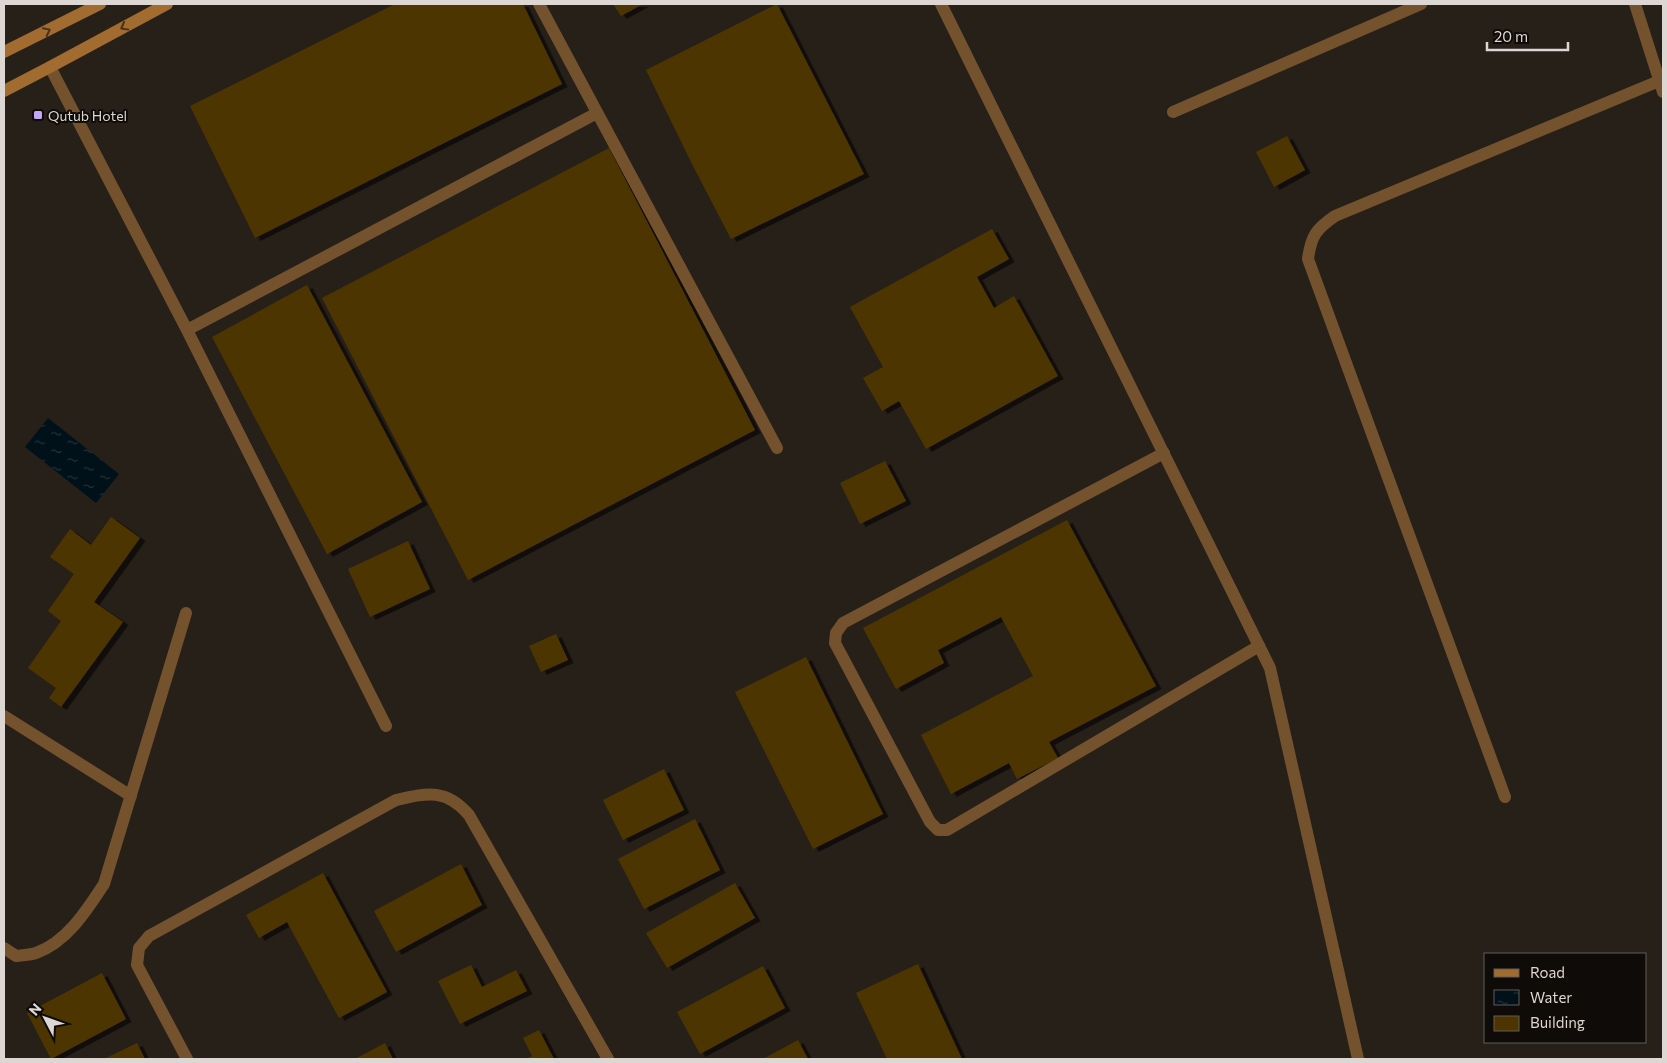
<svg xmlns="http://www.w3.org/2000/svg" width="1667" height="1063" viewBox="0 0 1667 1063" font-family="Commissioner,sans-serif">
	<style>
		.water { fill: url(#water-ripples) }
		.building { fill: #4e3500; filter: url(#shadow) }
		.lines { fill: none; stroke-linecap: round; stroke-linejoin: round }
		.service { stroke: #74522e; stroke-width: 12 }
		.minor { stroke: #74522e; stroke-width: 12 }
		.secondary { stroke: #a26c30; stroke-width: 12 }
		.oneway { stroke: #493218 }
		.poi-dot { fill: #c3a7f2; stroke: #0e0b08; stroke-width: 2 }
		.labels { text-anchor: middle; dominant-baseline: central; stroke-width: 4; stroke-linejoin: round; paint-order: stroke }
		.poi-label { font-size: 14px; fill: #dcd7d2; stroke: #0e0b08; text-anchor: start }
	</style>
	<defs>
		<pattern id="water-ripples" width="26" height="14" patternUnits="userSpaceOnUse" patternTransform="scale(1.25)"><rect width="26" height="14" fill="#001119"/><path d="M2 4q2-2 4 0t4 0M15 11q2-2 4 0t4 0" fill="none" stroke="#25333a"/></pattern>
		<filter id="shadow"><feDropShadow dx="5.5" dy="3" stdDeviation="0" flood-color="#0009"/></filter>
	</defs>
	<rect width="100%" height="100%" fill="#272019"/>
	<path class="water" d="M48,418l71,56 -23,29 -71,-56z"/>
	<path class="building" d="M395,4h128l39,80 -307,154 -65,-132z
		M613,4h30l-22,12z
		M777,4l87,170 -133,65 -38,-73 -47,-96z
		M1287,136l18,34 -31,17 -18,-35z
		M609,148l146,282 -287,150 -146,-282z
		M992,229l17,30 -32,18 17,31 20,-12 44,80 -132,73 -27,-48 -17,10 -19,-33 20,-11 -33,-60z
		M307,285l115,217 -95,52 -115,-217z
		M885,461l21,40 -46,23 -20,-41z
		M111,517l29,21 -46,64 29,20 -62,85 -12,-9 7,-10 -28,-20 33,-47 -13,-10 26,-37 -24,-17 20,-28 21,16z
		M1067,520l89,166 -107,56 9,16 -41,21 -8,-16 -58,31 -30,-59 112,-59 -32,-59 -63,33 6,13 -48,26 -33,-61z
		M408,541l22,48 -60,28 -22,-48z
		M556,634l12,26 -27,12 -12,-26z
		M806,657l77,157 -70,35 -78,-157z
		M664,769l20,41 -61,30 -20,-40z
		M695,819l25,51 -76,39 -26,-50z
		M461,864l21,41 -86,47 -22,-41z
		M323,873l64,119 -48,26 -52,-96 -28,16 -13,-23z
		M735,883l20,35 -88,50 -21,-35z
		M918,964l44,95h-75l-31,-66z
		M471,965l11,22 34,-17 11,21 -67,33 -22,-43z
		M763,966l22,42 -85,46 -23,-42z
		M102,973l24,46 -75,40 -24,-46z
		M539,1030l15,29h-29l7,-3 -9,-18z
		M798,1040l10,19h-45z
		M137,1043l8,16h-41z
		M385,1043l8,16h-38z"/>
	<g class="lines">
		<path class="service" d="M539,4l238,444
			M1635,4l28,88
			M50,67l137,263 199,396
			M1173,112l248,-108
			M187,330l410,-217
			M1164,453l-321,170 -7,10 -1,10 95,179 8,8h9l312,-184
			M4,716l127,80
			M1505,797l-197,-538c3,-23 8,-30 27,-43l324,-135
			M4,948l12,8c7,-1 14,-1 20,-3 31,-11 51,-43 68,-69l82,-271"/>
		<path class="minor" d="M941,4l329,664 88,391
			M187,1059l-50,-94 2,-17 10,-12 247,-136c31,-7 50,-12 73,15l139,244"/>
		<path class="secondary" d="M4,52l96,-48
			M4,91l46,-24 117,-63"/>
	</g>
	<defs><path id="oneway-chevron" d="M-2-3.5L2.5 0L-2 3.5" fill="none" stroke-width="1.6" stroke-linecap="round" stroke-linejoin="round" transform="scale(1.25)"/></defs>
	<g class="oneway">
		<use href="#oneway-chevron" transform="translate(124 27) rotate(151)"/>
		<use href="#oneway-chevron" transform="translate(47 31) rotate(-26)"/>
	</g>
	<rect class="poi-dot" x="33" y="110" width="10" height="10" rx="2.5"/>
	<g class="labels">
		<g class="poi-label">
			<text x="48" y="115">Qutub Hotel</text>
		</g>
	</g>
	<rect width="1667" height="1063" fill="none" stroke="#dcd7d2" stroke-width="10"/>
	<rect x="1484" y="953" width="162" height="90" fill="#0e0b08" stroke="#605d59"/>
	<rect x="1494" y="969" width="25" height="8" fill="#a26c30" stroke="#605d59"/>
	<text x="1530" y="978" font-size="15" fill="#dcd7d2">Road</text>
	<rect x="1494" y="990" width="25" height="15" fill="url(#water-ripples)" stroke="#605d59"/>
	<text x="1530" y="1003" font-size="15" fill="#dcd7d2">Water</text>
	<rect x="1494" y="1016" width="25" height="15" fill="#4e3500" stroke="#605d59"/>
	<text x="1530" y="1028" font-size="15" fill="#dcd7d2">Building</text>
	<g transform="translate(45 1018) rotate(311)" stroke="#0e0b08" stroke-width="4" paint-order="stroke">
	<path d="M0-4L9 19L0 12L-9 19Z" fill="#dcd7d2"/>
	<text y="-8" font-size="14" font-weight="bold" text-anchor="middle" fill="#dcd7d2">N</text>
	</g>
	<path d="M1487 42v8h81v-8" fill="none" stroke="#dcd7d2" stroke-width="2.5"/>
	<text x="1494" y="42" font-size="15" fill="#dcd7d2" stroke="#0e0b08" stroke-width="4" paint-order="stroke">20 m</text>
</svg>
